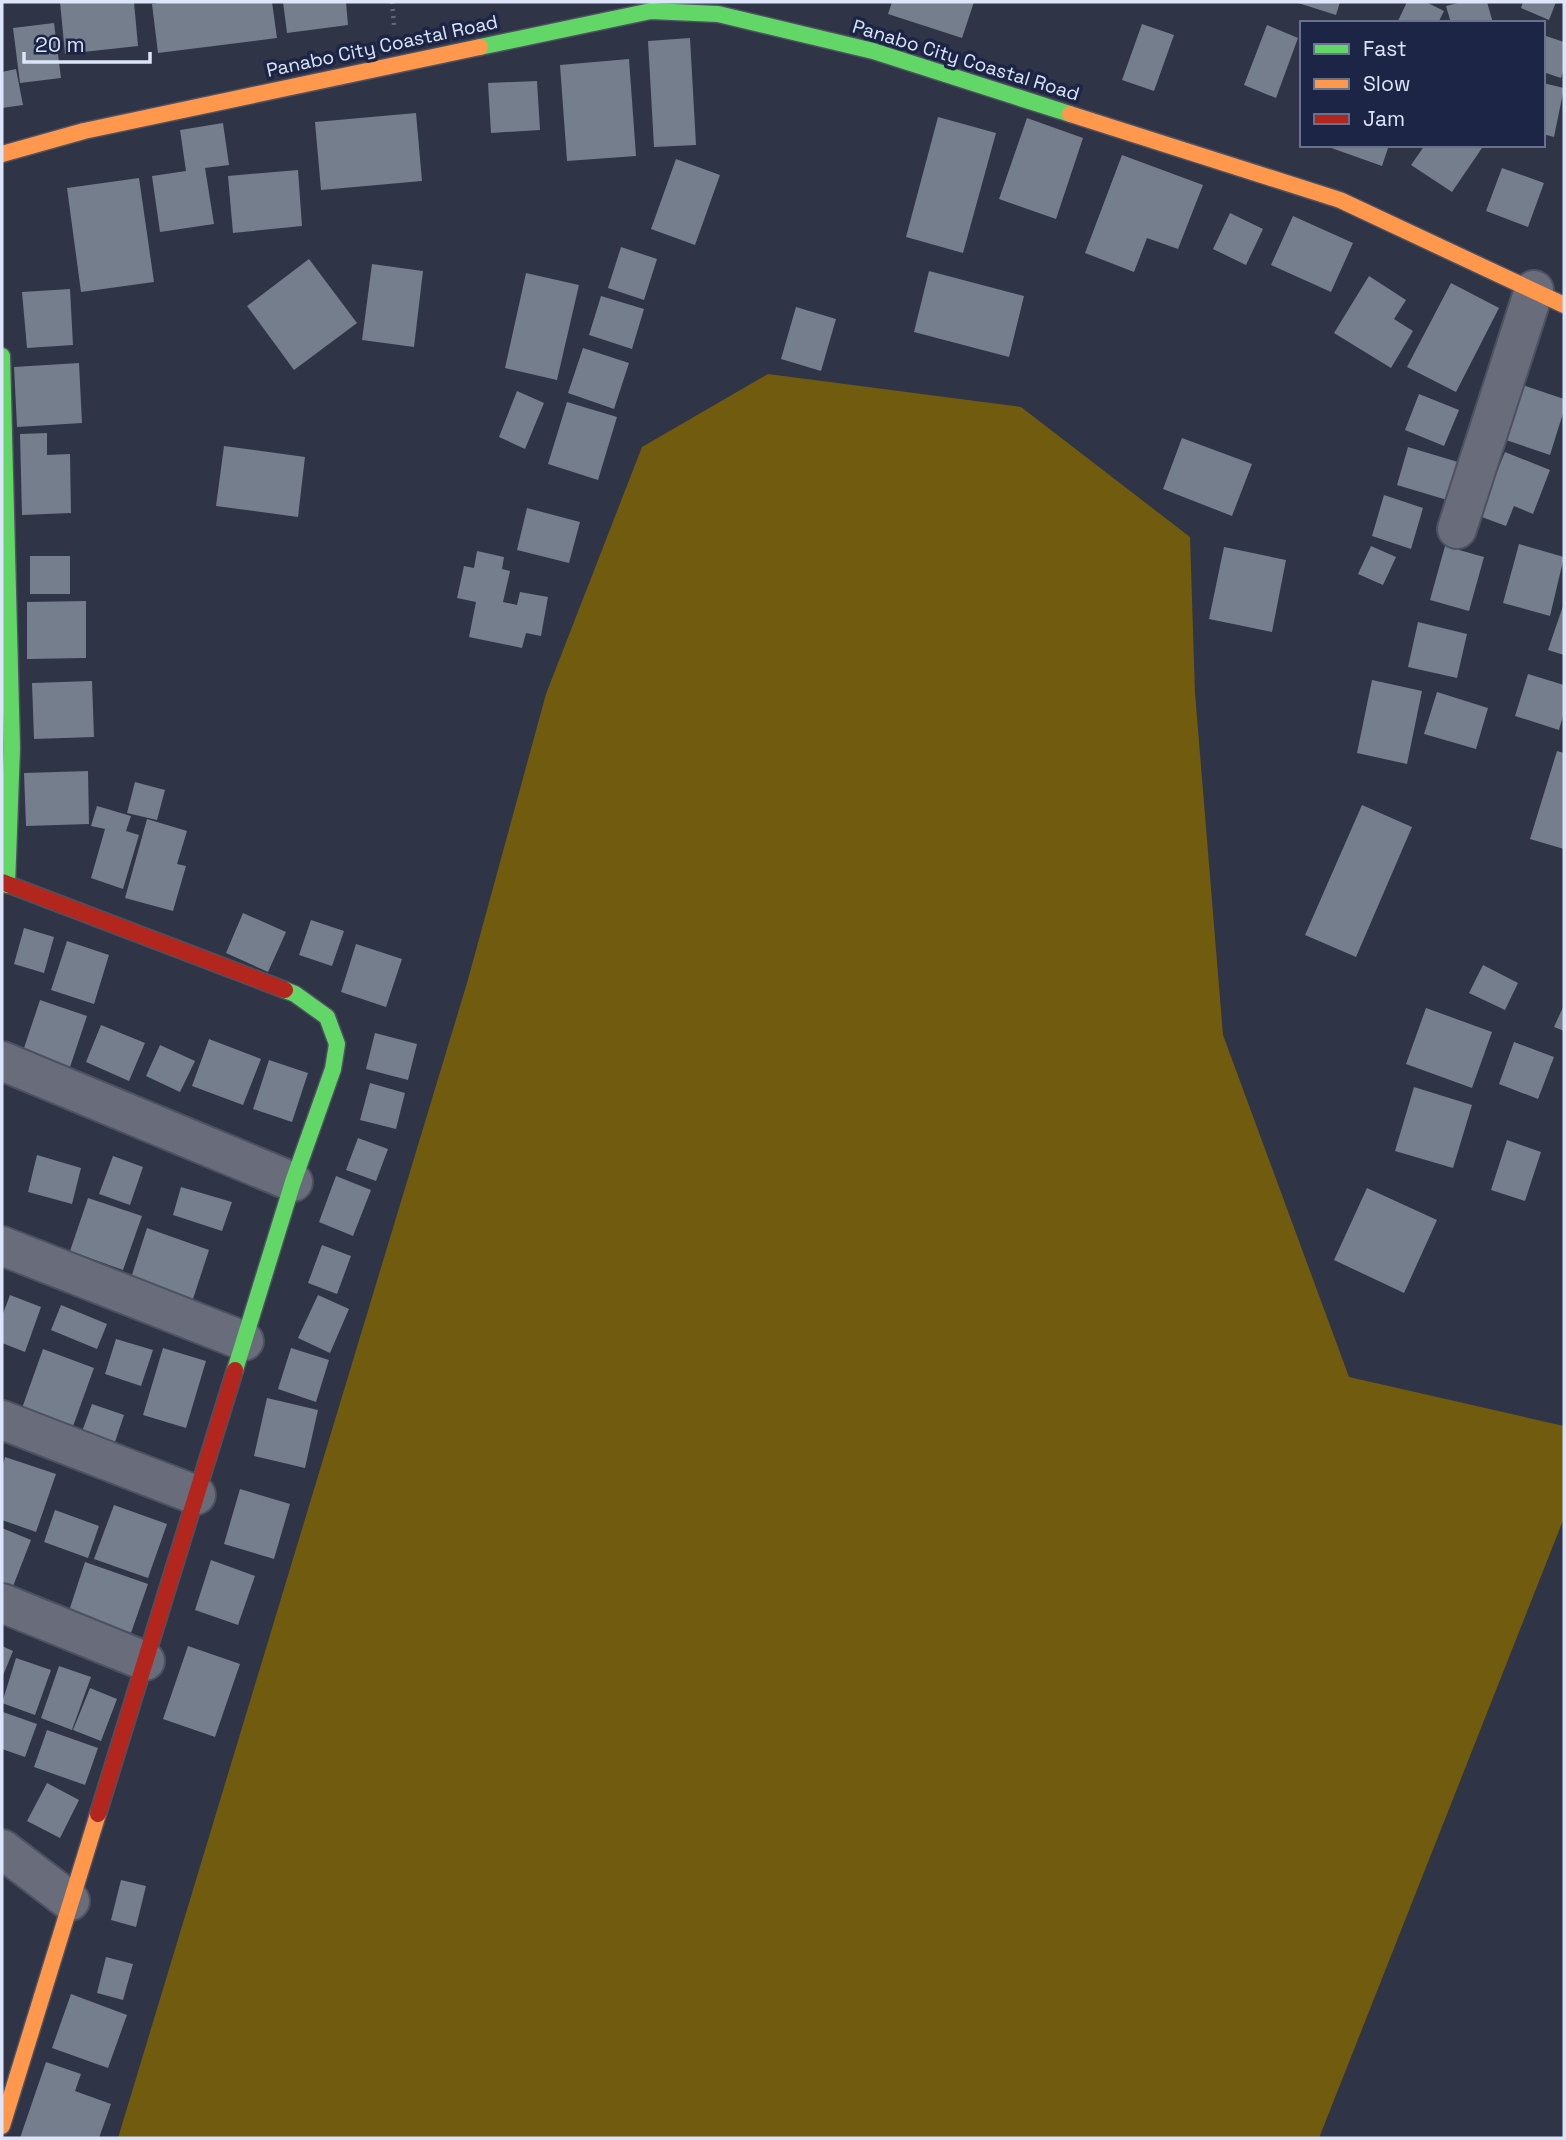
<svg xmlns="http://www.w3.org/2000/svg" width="1566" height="2140" viewBox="0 0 1566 2140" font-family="'Space Grotesk',sans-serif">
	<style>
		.forest { fill: #715b0f }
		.building { fill: #757e8c }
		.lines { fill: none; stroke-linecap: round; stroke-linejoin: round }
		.street-casing { stroke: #4d5161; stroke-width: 42 }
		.fast-casing { stroke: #4d5161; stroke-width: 19 }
		.slow-casing { stroke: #4d5161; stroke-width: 19 }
		.jam-casing { stroke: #4d5161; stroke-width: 19 }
		.path { stroke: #666a77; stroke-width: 4.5; stroke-dasharray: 2 5; stroke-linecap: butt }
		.street { stroke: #696d7b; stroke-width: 38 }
		.fast { stroke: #63d668; stroke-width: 16 }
		.slow { stroke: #ff974d; stroke-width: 16 }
		.jam { stroke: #b3261e; stroke-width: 16 }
		.labels { text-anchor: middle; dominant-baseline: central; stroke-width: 7; stroke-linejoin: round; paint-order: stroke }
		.street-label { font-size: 19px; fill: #dde5fa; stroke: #1c2545 }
	</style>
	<rect width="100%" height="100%" fill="#2f3446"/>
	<path class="forest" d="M768,374l253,33 169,130 5,156 28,342 126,342 215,49v92l-245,620h-1201l349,-1155 79,-289 96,-247z"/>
	<path class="building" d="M60,2h74l4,44 -73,8z
		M167,2h105l5,36 -119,15 -6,-49z
		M283,2h63l2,23 -61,8z
		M892,2h82l-12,36 -74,-24z
		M1295,2h45l-4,13z
		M1407,2h19l18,9 -6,12h-41z
		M1462,2h25l6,21h-42l-5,-17z
		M1523,2h33l-7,18 -28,-12z
		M54,23l7,55 -41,5 -7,-55z
		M1142,24l32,11 -20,56 -32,-11z
		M1267,25l31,13 -22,60 -32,-13z
		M1543,35l21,7v26l-3,10 -18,-6z
		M690,38l6,107 -42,2 -6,-106z
		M629,59l7,97 -69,5 -7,-96z
		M16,69l7,36 -21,3v-36z
		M537,81l3,49 -49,3 -3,-50z
		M1543,83l21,5 -10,49 -11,-3z
		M416,113l6,68 -101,9 -6,-68z
		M938,117l58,16 -33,120 -57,-16z
		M1027,118l56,20 -27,81 -57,-20z
		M223,123l6,42 -24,3 9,56 -54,8 -8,-56 34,-5 -6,-41z
		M1323,145h66l-7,21z
		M1425,145h59l-32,47 -41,-27z
		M1122,155l81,30 -25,64 -31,-11 -13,34 -49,-19z
		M676,159l44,16 -25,70 -44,-16z
		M1502,168l42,15 -16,44 -42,-16z
		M298,170l4,56 -69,7 -5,-57z
		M139,178l15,104 -73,10 -14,-104z
		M1230,213l33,16 -17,36 -33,-16z
		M1293,216l60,27 -22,49 -60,-27z
		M621,247l36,12 -13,41 -36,-12z
		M309,259l48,64 -63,47 -47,-64z
		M372,264l51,7 -9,76 -52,-7z
		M929,271l95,25 -15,61 -95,-25z
		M526,273l53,12 -22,95 -52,-12z
		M1369,276l37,24 -12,19 19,12 -22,37 -57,-35z
		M1451,283l48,25 -43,84 -49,-25z
		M70,289l3,56 -46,3 -5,-56z
		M601,296l43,13 -12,40 -43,-14z
		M796,307l40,12 -15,52 -40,-12z
		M583,348l46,15 -15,46 -46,-16z
		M79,363l3,60 -65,4 -3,-60z
		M1508,380l56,19v11l-14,45 -59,-20z
		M517,391l27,12 -19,46 -26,-12z
		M1419,394l40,16 -15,36 -39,-16z
		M567,402l50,15 -19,63 -50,-16z
		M47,433v22l23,-1 1,59 -49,2 -2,-81z
		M1182,438l70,26 -20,52 -69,-27z
		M224,446l81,11 -7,60 -82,-11z
		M1408,447l60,18 -11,38 -60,-18z
		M1505,452l45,18 -17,44 -19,-8 -8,20 -27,-10z
		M1384,495l39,13 -12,41 -39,-13z
		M527,508l53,14 -11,41 -52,-13z
		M1519,544l45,13 -14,59 -47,-13z
		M1371,546l25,11 -13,28 -25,-11z
		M1445,546l39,11 -15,54 -39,-11z
		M1224,547l62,13 -14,72 -63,-13z
		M477,551l27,6 -2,12 8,2 -7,31 14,3 3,-13 28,5 -7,39 -15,-3 -4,15 -53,-11 7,-35 -19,-4 7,-32 10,2z
		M30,556h40v38h-40z
		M86,601v57l-59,1v-57z
		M1564,603v52l-16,-5z
		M1418,622l49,12 -10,44 -49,-11z
		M1528,674l36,11v27l-5,18 -44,-14z
		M1372,680l50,11 -15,73 -50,-11z
		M92,681l2,56 -60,2 -2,-56z
		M1437,692l51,16 -12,41 -52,-15z
		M1557,751l7,2v96l-34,-10z
		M88,771l1,53 -63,2 -2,-53z
		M135,782l30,8 -8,30 -30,-7z
		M1362,805l50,22 -56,130 -51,-22z
		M97,806l34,10 -5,15 13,4 -16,54 -32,-11 14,-49 -14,-3z
		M147,819l40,12 -10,33 9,2 -13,45 -48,-13z
		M243,913l43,19 -18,40 -42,-19z
		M311,920l33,11 -12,35 -33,-11z
		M24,928l30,9 -10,36 -30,-9z
		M67,941l42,14 -15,49 -43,-14z
		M356,944l46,15 -16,48 -45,-15z
		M1483,965l35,18 -13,27 -36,-17z
		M40,1000l47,16 -18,54 -47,-16z
		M1564,1005v26l-10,-4z
		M1426,1008l66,24 -20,56 -66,-24z
		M101,1025l44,18 -16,38 -43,-19z
		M375,1033l42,11 -9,36 -42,-11z
		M209,1039l52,20 -18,46 -51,-19z
		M1514,1042l40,15 -16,42 -39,-15z
		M160,1045l35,16 -15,31 -34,-16z
		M269,1060l39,13 -16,49 -39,-13z
		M370,1083l35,10 -9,36 -36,-9z
		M1414,1087l58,18 -19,63 -58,-17z
		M358,1138l30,11 -12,32 -30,-11z
		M1507,1140l34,12 -16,49 -34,-11z
		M37,1155l44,13 -9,36 -44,-12z
		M113,1156l30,11 -13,38 -31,-11z
		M336,1176l35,14 -18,46 -34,-14z
		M181,1187l51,15 -10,29 -49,-16z
		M1367,1188l70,32 -33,73 -70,-33z
		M88,1198l54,18 -19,54 -53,-19z
		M147,1228l62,22 -16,49 -62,-21z
		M322,1245l29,11 -14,38 -29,-11z
		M10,1295l31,12 -16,45 -23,-9v-27z
		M318,1295l31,14 -19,44 -32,-15z
		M61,1305l46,19 -10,25 -46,-19z
		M116,1339l37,11 -12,36 -36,-12z
		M163,1348l43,13 -20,67 -43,-13z
		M291,1348l38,12 -13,42 -38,-13z
		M43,1349l51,19 -22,61 -51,-18z
		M267,1398l51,12 -13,58 -51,-12z
		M92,1404l32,11 -11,33 -33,-11z
		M5,1457l51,17 -20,58 -34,-12v-52z
		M240,1489l50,15 -16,55 -50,-15z
		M114,1505l53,19 -19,54 -54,-19z
		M55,1510l44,16 -11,32 -44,-16z
		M2,1528l29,12 -21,54 -8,-3z
		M211,1560l44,16 -17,49 -43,-15z
		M85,1562l63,22 -17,49 -62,-22z
		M2,1646l11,5 -11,27z
		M188,1646l52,18 -25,73 -52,-18z
		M16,1658l35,12 -16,45 -33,-12z
		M59,1666l32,11 -19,53 -31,-12z
		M90,1688l27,11 -16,42 -28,-11z
		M3,1712l34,12 -12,33 -23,-8z
		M47,1730l51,18 -13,37 -51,-18z
		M47,1783l32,17 -19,38 -33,-17z
		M121,1880l25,6 -10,41 -25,-7z
		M106,1957l27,7 -10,36 -26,-7z
		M71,1994l56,21 -19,53 -56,-20z
		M46,2062l35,12 -6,17 36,13 -12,34h-79z"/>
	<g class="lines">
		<defs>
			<path id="street" d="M1457,529l77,-239
				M2,1061l291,121
				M2,1246l242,95
				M2,1420l194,75
				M2,1603l143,58
				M2,1849l68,52"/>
			<path id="fast" d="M480,47l171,-36 67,3 155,37 197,63
				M2,356l10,392 -5,137
				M235,1370l58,-188 40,-113 4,-25 -10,-27 -32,-23 -10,-4"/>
			<path id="slow" d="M1070,114l270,86 224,105
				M2,154l82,-23 396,-84
				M2,2126l96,-312"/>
			<path id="jam" d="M2,882l283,108
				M98,1814l137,-444"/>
		</defs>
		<use href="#street" class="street-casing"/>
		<use href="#fast" class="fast-casing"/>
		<use href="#slow" class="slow-casing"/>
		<use href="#jam" class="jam-casing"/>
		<path class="path" d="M392,2l2,23"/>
		<use href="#street" class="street"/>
		<use href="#fast" class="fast"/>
		<use href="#slow" class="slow"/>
		<use href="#jam" class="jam"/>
	</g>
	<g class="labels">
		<g class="street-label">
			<text transform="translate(382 46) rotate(-12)">Panabo City Coastal Road</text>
			<text transform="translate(966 60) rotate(17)">Panabo City Coastal Road</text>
		</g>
	</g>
	<rect width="1566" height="2140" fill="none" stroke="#dde5fa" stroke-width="7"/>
	<rect x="1300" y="21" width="245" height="126" fill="#1c2545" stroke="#69728d" stroke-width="2"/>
	<rect x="1314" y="44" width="35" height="10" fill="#63d668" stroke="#69728d" stroke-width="2"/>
	<text x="1363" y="56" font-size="21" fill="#dde5fa">Fast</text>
	<rect x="1314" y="79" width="35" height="10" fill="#ff974d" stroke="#69728d" stroke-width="2"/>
	<text x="1363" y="91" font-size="21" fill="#dde5fa">Slow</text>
	<rect x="1314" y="114" width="35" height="10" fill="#b3261e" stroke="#69728d" stroke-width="2"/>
	<text x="1363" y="126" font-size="21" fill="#dde5fa">Jam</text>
	<path d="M24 52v10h126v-10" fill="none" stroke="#dde5fa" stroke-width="3.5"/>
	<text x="35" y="52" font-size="21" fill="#dde5fa" stroke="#1c2545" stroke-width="5" paint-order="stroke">20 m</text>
</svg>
